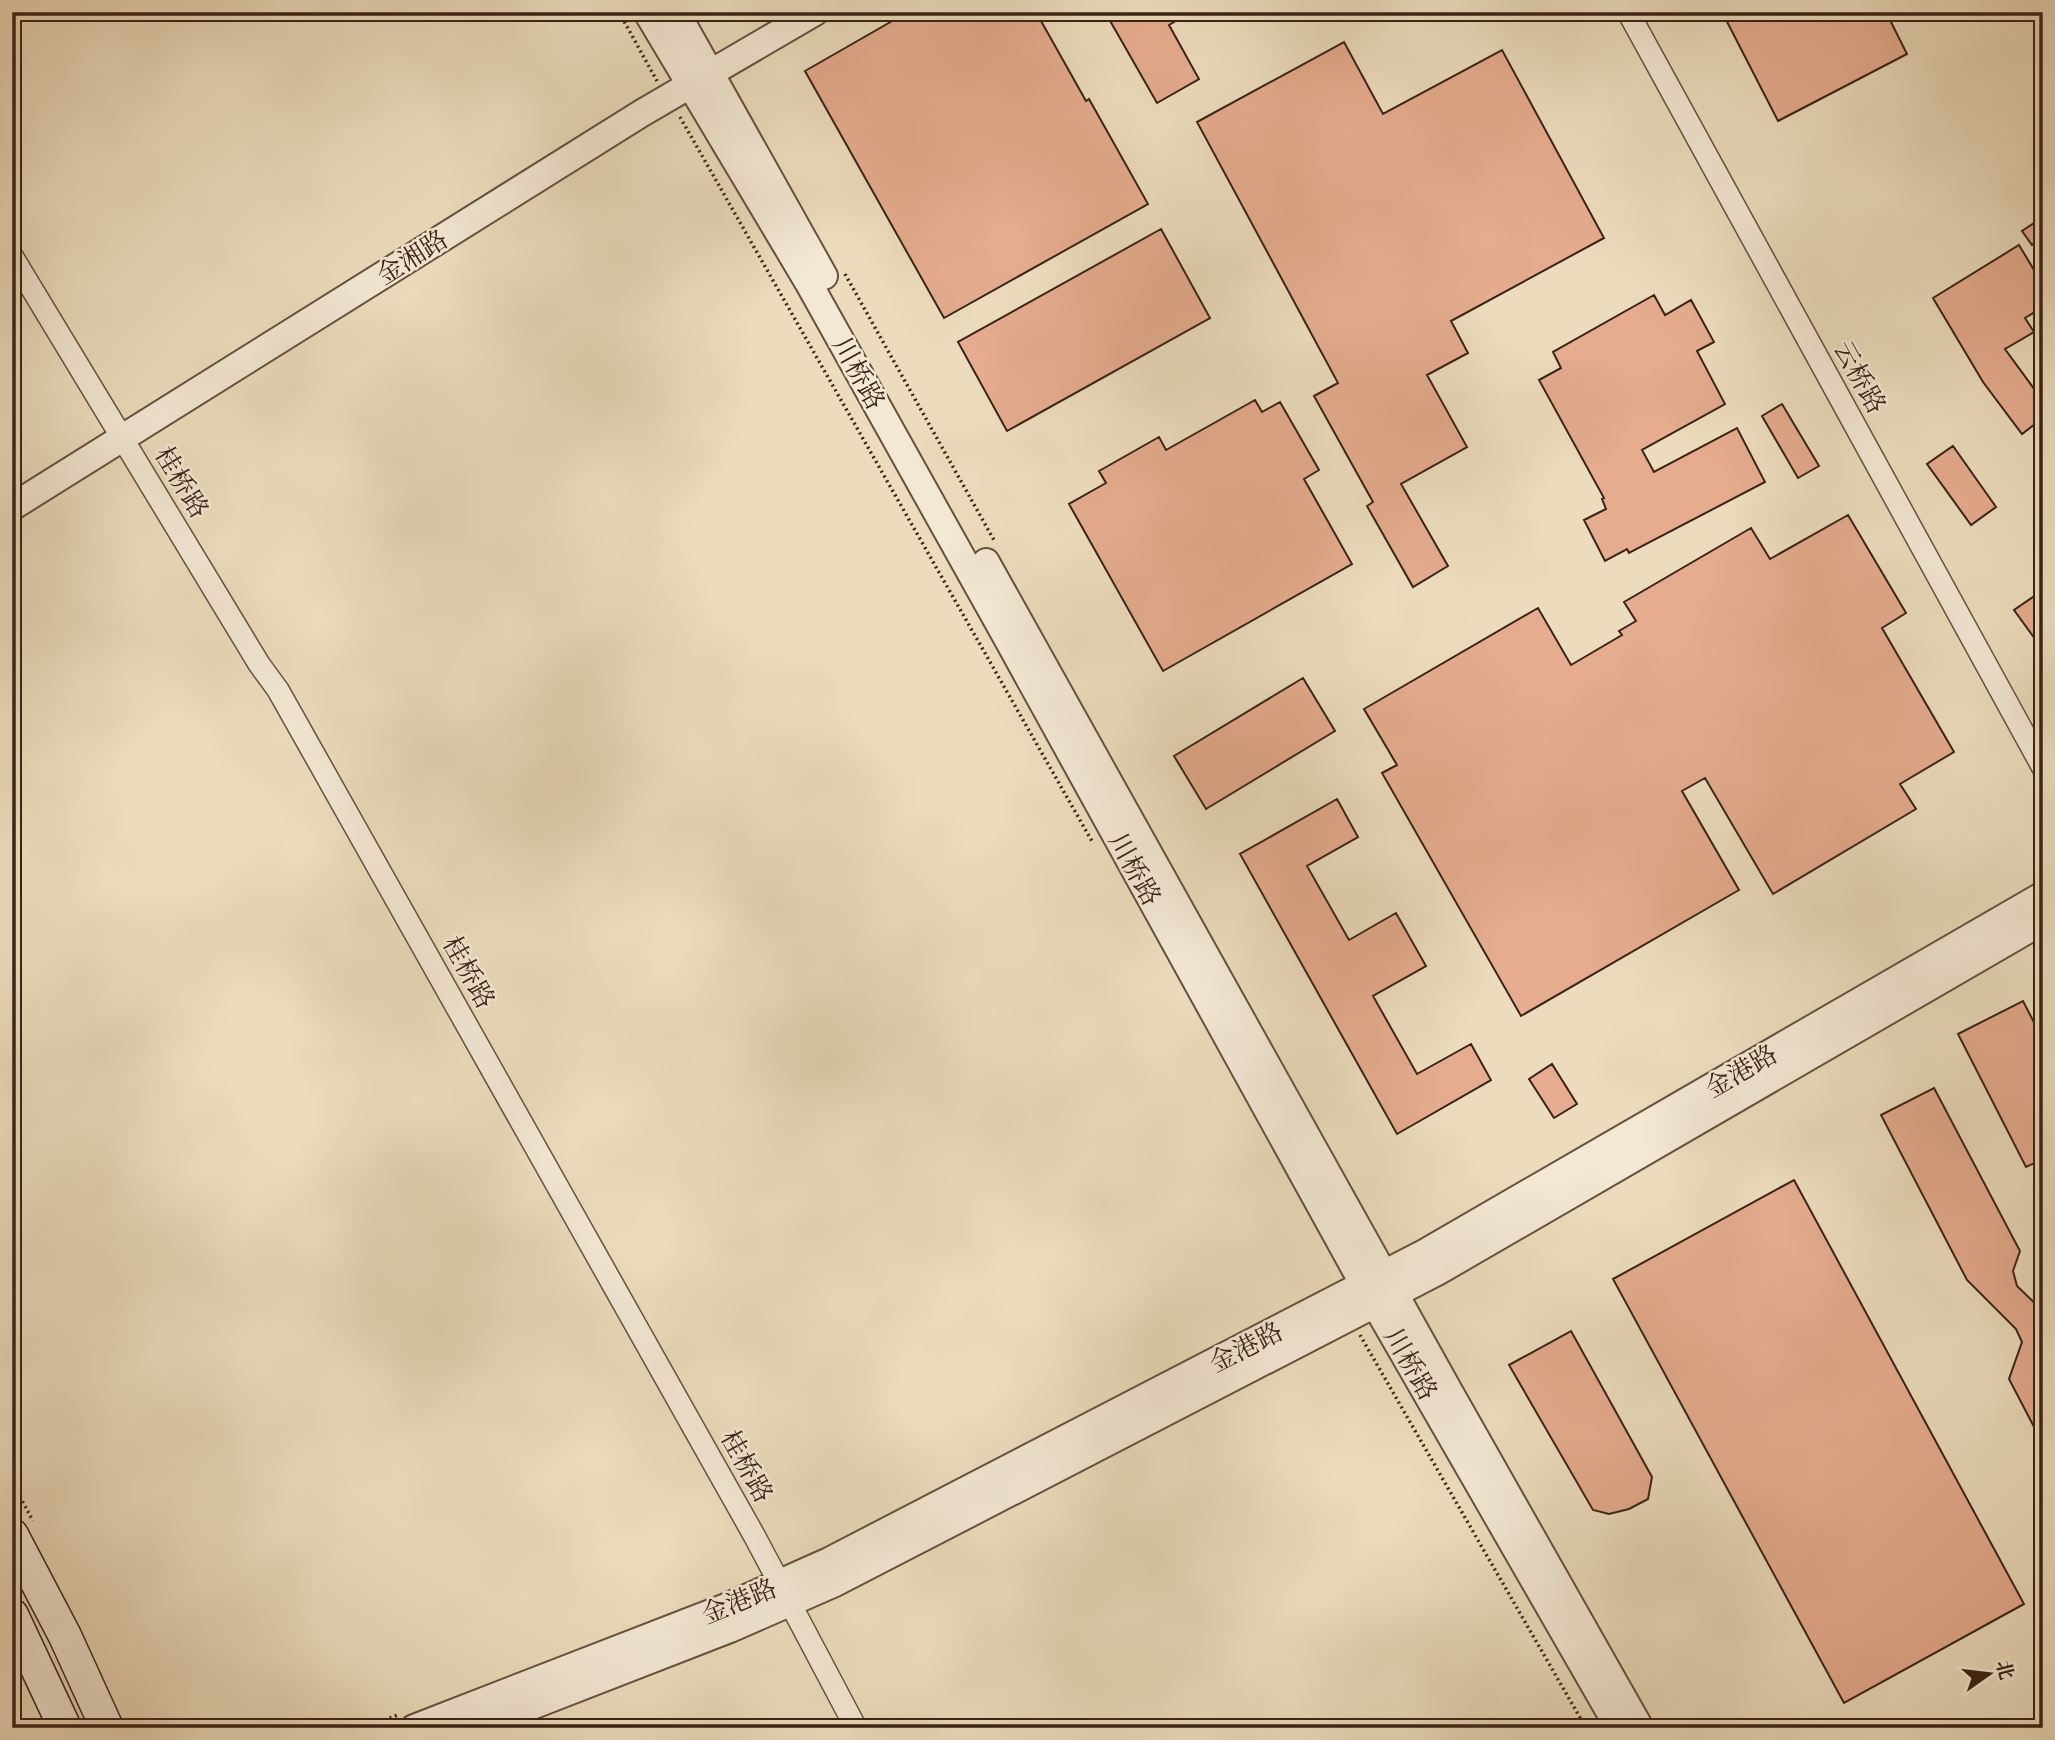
<svg xmlns="http://www.w3.org/2000/svg" width="2055" height="1740" viewBox="0 0 2055 1740" font-family="'IM FELL Great Primer','Noto Serif SC',serif">
	<style>
		.building { fill: #e5ac8f; stroke: #3a2217; stroke-width: 2 }
		.lines { fill: none; stroke-linecap: round; stroke-linejoin: round }
		.minor-casing { stroke: #665040; stroke-width: 24 }
		.tertiary-casing { stroke: #665040; stroke-width: 30 }
		.secondary-casing { stroke: #3a2217; stroke-width: 35 }
		.path { stroke: #3a2217; stroke-width: 3.5; stroke-dasharray: 2 3.5; stroke-linecap: butt }
		.minor { stroke: #f3e8d4; stroke-width: 21 }
		.tertiary { stroke: #f3e8d4; stroke-width: 26 }
		.secondary { stroke: #f3e8d4; stroke-width: 32 }
		.labels { text-anchor: middle; dominant-baseline: central; stroke-width: 5; stroke-linejoin: round; paint-order: stroke }
		.street-label { font-size: 26px; fill: #3a2217; stroke: #f3e8d4 }
	</style>
	<rect width="100%" height="100%" fill="#ecdcbd"/>
	<filter id="stains"><feTurbulence type="fractalNoise" baseFrequency=".00286" numOctaves="4"/><feColorMatrix values="0 0 0 0 .2 0 0 0 0 .09 0 0 0 0 .02 0 0 0 .5 -.17"/></filter>
	<radialGradient id="worn" r=".72"><stop offset=".6" stop-color="#630" stop-opacity="0"/><stop offset="1" stop-color="#630" stop-opacity=".3"/></radialGradient>
	<path class="building" d="M908,12h128l50,89 3,-2 59,105 -204,114 -139,-247z
		M1105,12h86l-22,13 30,54 -42,24z
		M1722,12h164l21,42 -129,67z
		M1344,42l39,72 119,-64 102,188 -153,83 17,32 -41,22 40,72 -66,37 47,82 -35,21 -46,-81 6,-4 -59,-106 24,-13 -141,-261z
		M2043,217v20l-11,8 -10,-14z
		M1161,229l49,89 -203,113 -49,-89z
		M2019,245l24,40v22l-18,11 9,14 -29,17 38,52v17l-21,16 -39,-52 -50,-84z
		M1654,295l11,20 26,-15 23,42 -17,9 28,53 -83,46 12,22 83,-44 28,54 -136,71 -2,-4 -22,12 -21,-41 22,-11 -4,-10 2,-1 -65,-118 22,-12 -8,-16z
		M1255,400l7,12 18,-10 39,68 -15,9 48,85 -189,107 -94,-167 37,-21 -7,-12 60,-34 7,13z
		M1782,404l37,62 -21,12 -36,-62z
		M1953,446l43,61 -25,18 -44,-61z
		M1848,515l58,98 -24,15 72,124 -54,32 16,25 -143,85 -68,-116 -23,13 57,99 -218,126 -139,-243 15,-8 -33,-56 174,-101 33,57 51,-30 -3,-4 17,-10 -12,-19 127,-74 19,31z
		M2043,590v60l-29,-40z
		M1303,678l32,53 -129,78 -32,-53z
		M1337,799l21,38 -51,29 42,74 47,-27 30,53 -53,30 44,78 54,-30 20,36 -94,54 -157,-280z
		M2023,1001l20,39v119l-17,8 -68,-133z
		M1552,1064l25,40 -23,14 -25,-39z
		M1934,1088l86,163 -7,20 4,15 26,25v133l-34,-65 13,-37 -6,-13 -49,-49 -86,-165z
		M1794,1180l230,424 -180,99 -231,-424z
		M1571,1331l81,146 -4,22 -19,10 -20,5 -16,-4 -84,-145z"/>
	<g class="lines">
		<defs>
			<path id="minor" d="M1628,12l415,756
				M12,256l247,408 19,26 477,847 101,191"/>
			<path id="tertiary" d="M647,12l161,270 200,358 356,645 255,443
				M676,12l148,264
				M12,507l630,-394 173,-101
				M986,562l463,829 191,337
				M414,1728l312,-121 103,-46 597,-309 617,-357
				M475,1728l255,-99 105,-46 602,-311 606,-351"/>
			<path id="secondary" d="M12,1535l53,101 42,92
				M12,1615l53,113"/>
		</defs>
		<use href="#minor" class="minor-casing"/>
		<use href="#tertiary" class="tertiary-casing"/>
		<use href="#secondary" class="secondary-casing"/>
		<path class="path" d="M619,12l38,69
			M680,117l413,726
			M845,274l150,268
			M1360,1335l226,393
			M12,1482l21,39
			M364,1728l34,-13"/>
		<use href="#minor" class="minor"/>
		<use href="#tertiary" class="tertiary"/>
		<use href="#secondary" class="secondary"/>
	</g>
	<g class="labels">
		<g class="street-label">
			<text transform="translate(412 257) rotate(-32)">金湘路</text>
			<text transform="translate(859 373) rotate(61)">川桥路</text>
			<text transform="translate(1860 377) rotate(61)">云桥路</text>
			<text transform="translate(182 482) rotate(59)">桂桥路</text>
			<text transform="translate(1135 869) rotate(61)">川桥路</text>
			<text transform="translate(469 972) rotate(61)">桂桥路</text>
			<text transform="translate(1741 1071) rotate(-30)">金港路</text>
			<text transform="translate(1246 1347) rotate(-27)">金港路</text>
			<text transform="translate(1411 1364) rotate(60)">川桥路</text>
			<text transform="translate(747 1466) rotate(61)">桂桥路</text>
			<text transform="translate(739 1601) rotate(-22)">金港路</text>
		</g>
	</g>
	<rect width="2055" height="1740" fill="none" stroke="#ecdcbd" stroke-width="42"/>
	<rect x="14" y="14" width="2027" height="1712" fill="none" stroke="#3a2217" stroke-width="3.5"/>
	<rect x="21" y="21" width="2013" height="1698" fill="none" stroke="#3a2217" stroke-width="2"/>
	<g transform="translate(1989 1674) rotate(76)" stroke="#f3e8d4" stroke-width="5" paint-order="stroke">
	<path d="M0-5L12 26L0 18L-12 26Z" fill="#3a2217"/>
	<text y="-10" font-size="19" font-weight="bold" text-anchor="middle" fill="#3a2217">北</text>
	</g>
	<rect width="100%" height="100%" filter="url(#stains)"/>
	<rect width="100%" height="100%" fill="url(#worn)"/>
</svg>
